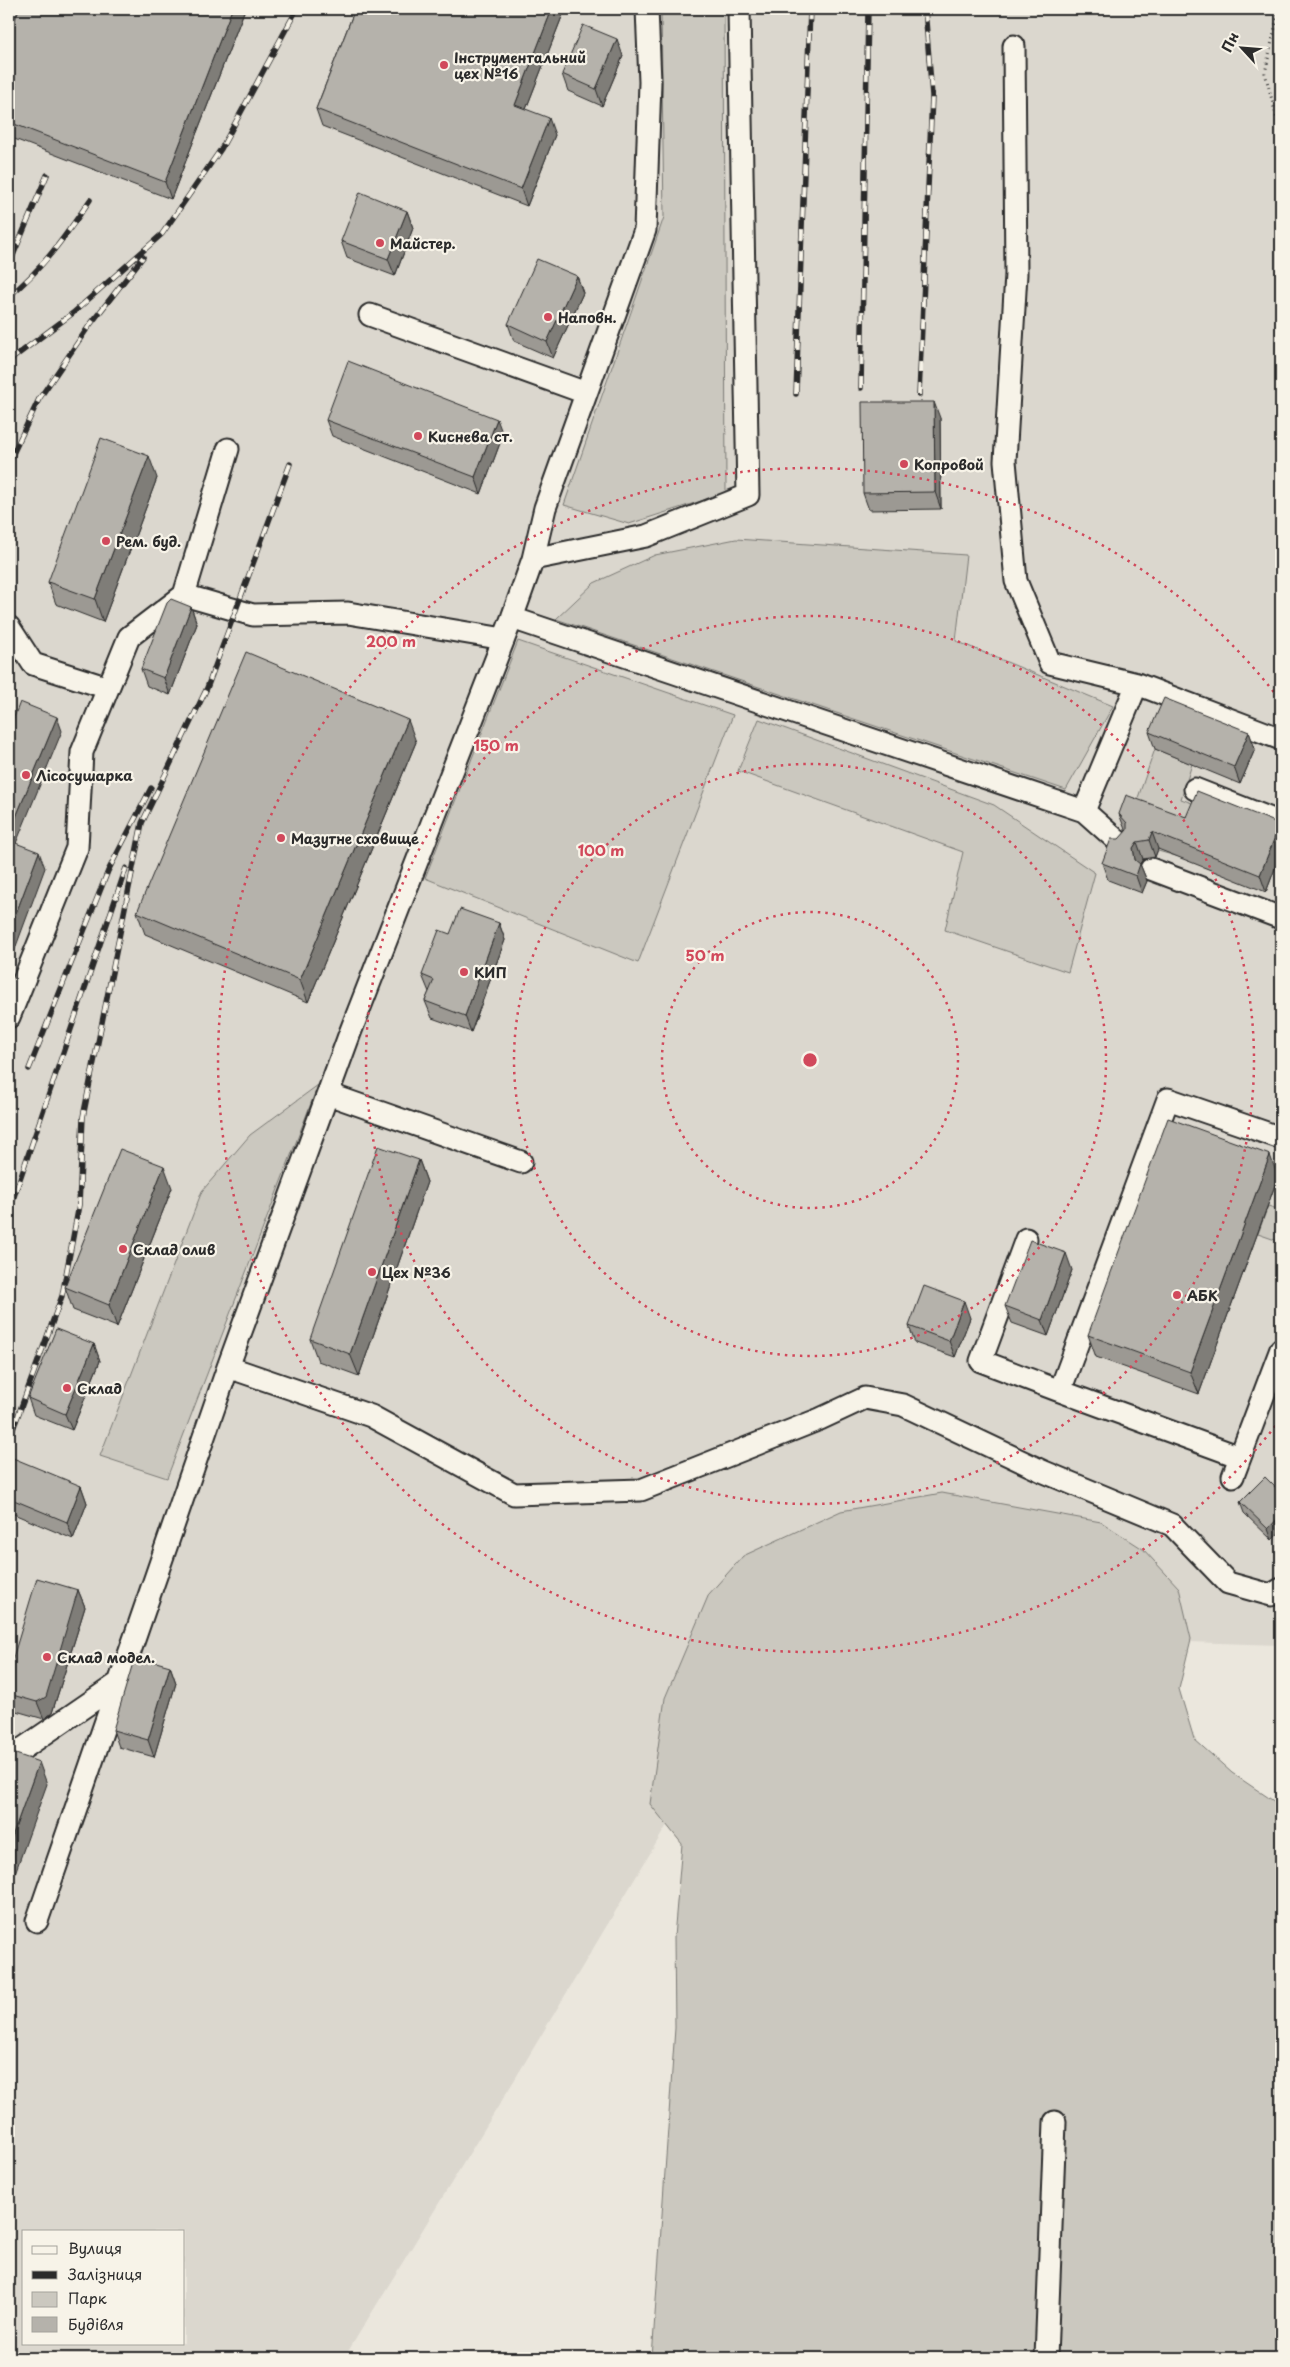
<svg xmlns="http://www.w3.org/2000/svg" width="1290" height="2367" viewBox="0 0 1290 2367" font-family="'Playpen Sans',sans-serif">
	<style>
		.built { fill: #dbd7ce; fill-rule: evenodd }
		.green { fill: #cbc8bf; stroke: #7b7a75 }
		.lines { fill: none; stroke-linecap: round; stroke-linejoin: round }
		.minor-casing { stroke: #2b2b2b; stroke-width: 25 }
		.path { stroke: #2b2b2b; stroke-width: 3; stroke-dasharray: 1 4; stroke-linecap: butt }
		.minor { stroke: #f7f3e8; stroke-width: 21 }
		.rail-casing { stroke: #2b2b2b; stroke-width: 5.5 }
		.rail { stroke: #f7f3e8; stroke-width: 4; stroke-dasharray: 11; stroke-linecap: butt }
		.wall { fill: #9c9993; stroke: #2b2b2b }
		.shaded-wall { fill: #7f7d78; stroke: #2b2b2b }
		.building { fill: #b5b2ab; stroke: #2b2b2b }
		.ring { fill: none; stroke: #d1495b; stroke-width: 2.5; stroke-dasharray: 2.5 5 }
		.poi-dot { fill: #d1495b; stroke: #f7f3e8; stroke-width: 2 }
		.labels { text-anchor: middle; dominant-baseline: central; stroke-width: 4.5; stroke-linejoin: round; paint-order: stroke }
		.poi-label { font-size: 14px; font-weight: bold; fill: #2b2b2b; stroke: #f7f3e8; text-anchor: start }
		.centre { fill: #d1495b; stroke: #f7f3e8; stroke-width: 2.5 }
		.ring-label { font-size: 15px; text-anchor: middle; font-weight: bold; fill: #d1495b; stroke: #f7f3e8; stroke-width: 4.5; stroke-linejoin: round; paint-order: stroke }
	</style>
	<rect width="100%" height="100%" fill="#ebe7dd"/>
	<filter id="ink" filterUnits="userSpaceOnUse"><feTurbulence type="fractalNoise" baseFrequency=".02" numOctaves="2"/><feDisplacementMap in="SourceGraphic" scale="10" xChannelSelector="R" yChannelSelector="G"/><feConvolveMatrix kernelMatrix="1 2 1 2 8 2 1 2 1" color-interpolation-filters="sRGB"/></filter>
	<g filter="url(#ink)">
		<path class="built" d="M9,9h1272v1636l-358,-12 -235,157 -173,289 -171,279h-335zM24,2231h160v112h-160z"/>
		<path class="green" d="M661,9h63l2,484 -97,31 -65,-19 100,-288z
			M736,539l230,16 -10,86 157,65 -47,84 -510,-171 38,-36 61,-28z
			M518,641l215,74 -95,248 -213,-85z
			M759,719l235,86 101,68 -27,99 -123,-42 18,-78 -225,-81z
			M1155,749l37,15 -11,35 22,8 -20,51 -25,-7 -25,-39z
			M318,1085l-151,393 -67,-22 102,-265 48,-56z
			M1268,1206l13,4v32l-23,-8z
			M942,1493l159,29 42,27 36,39 12,51 -12,50 15,50 38,34 49,33v552h-629l23,-330 -1,-91 8,-93 -32,-40 15,-106 44,-104 34,-38 98,-45z"/>
		<g class="lines">
			<defs>
				<path id="minor" d="M1014,46l2,228 -11,187 11,120 34,82 87,21
					M370,315l216,78
					M533,559l113,-23 102,-41 -9,-486
					M184,595l69,20 95,-2 156,26
					M512,618l572,193 37,33
					M9,627l24,37 75,24
					M1195,789l86,34
					M1084,811l53,-127 144,55
					M1151,869l130,49
					M9,1017l68,-169 5,-96 47,-115 55,-42 44,-146
					M328,1094l193,68
					M1026,1239l-45,122 79,30
					M228,1367l143,49 143,78 127,-4 179,-71 45,-21 38,7 139,66 130,54 56,58 43,12 10,-6
					M1240,1457l-180,-66 108,-292 113,39
					M1233,1476l48,-127
					M9,1766l6,-12 105,-72
					M37,1921l191,-554 122,-334 162,-415 21,-59 12,-51 100,-278 5,-148 -3,-73
					M1046,2358l9,-236"/>
			</defs>
			<use href="#minor" class="minor-casing"/>
			<path class="path" d="M1279,9l-14,64 16,62"/>
			<use href="#minor" class="minor"/>
			<defs>
				<path id="rail" d="M9,265l38,-90
					M9,296c33,-26 57,-61 81,-96
					M9,361l64,-48 89,-79 59,-85 76,-140
					M861,388l7,-379
					M796,394l14,-385
					M919,395l13,-299 -7,-87
					M9,462l30,-63 50,-73 54,-69
					M29,1069l79,-198 43,-83
					M9,1211l117,-343
					M9,1440l53,-144 17,-91 4,-88 59,-294 65,-135 83,-224"/>
			</defs>
			<use href="#rail" class="rail-casing"/>
			<use href="#rail" class="rail"/>
		</g>
		<path class="wall" d="M245,9l-74,190 -162,-62v-102z
			M355,9h210l-39,100 29,26 -28,71 -205,-80 -6,-17z
			M623,56l-21,50 -34,-15 -6,-17z
			M407,211l6,17 -18,48 -48,-18 -6,-17z
			M577,276l6,17 -30,65 -39,-17 -6,-17z
			M940,418l1,91 -72,1 -6,-17z
			M326,420l177,15 -22,59 -149,-58z
			M157,478l-54,144 -47,-18 -8,-22z
			M191,607l6,17 -27,71 -23,-9 -6,-17z
			M1149,732h100l6,17 -15,35 -85,-35z
			M416,742l-108,260 -163,-68 -8,-22z
			M1119,814l67,3 94,7 1,3v26l-15,39 -108,-43 -3,8 -12,2 -3,5 7,17 -5,12 -34,-13 -6,-17 17,-24 7,-7z
			M499,923l6,17 -34,92 -39,-14 -7,-17 4,-9 -7,-17 28,-41z
			M419,1160l8,22 -68,194 -41,-15 -8,-22z
			M1278,1177l-79,217 -103,-37 -8,-22z
			M172,1188l-55,139 -44,-17 -8,-23z
			M1072,1270l-24,66 -36,-13 -7,-17z
			M970,1318l-15,39 -40,-14 -6,-17z
			M94,1344l6,17 -28,69 -38,-15 -6,-17z
			M9,1469l72,17 6,17 -14,36 -64,-27z
			M1281,1493l-9,47 -28,-27 -4,-11z
			M78,1590l7,17 -33,106 -8,6 -35,-10v-38z
			M170,1666l6,17 -22,74 -35,-10 -6,-17z"/>
		<path class="shaded-wall" d="M232,9h13l-74,190 -6,-17z
			M552,9h13l-44,113 -6,-17z
			M617,39l6,17 -21,50 -6,-17z
			M549,118l6,17 -28,71 -6,-17z
			M10,187l4,11 -5,14v-21z
			M407,211l6,17 -18,48 -7,-17z
			M577,276l6,17 -30,65 -6,-16z
			M934,402l6,16 1,91 -6,-17z
			M497,419l6,16 -22,59 -6,-17z
			M149,456l8,22 -54,144 -8,-23z
			M191,607l6,17 -27,71 -6,-17z
			M57,717l5,14 -52,127 -1,-4v-20z
			M408,720l8,22 -108,260 -8,-22z
			M1249,732l6,17 -15,35 -6,-17z
			M1280,824l1,3v26l-15,39 -6,-17z
			M1152,832l6,17 -3,8 -6,-17z
			M1137,842l6,17 -4,6 1,-1 7,17 -5,12 -6,-17 -1,-16 -2,-12z
			M39,852l6,16 -36,97v-33z
			M499,923l6,17 -34,92 -6,-16z
			M1270,1155l8,22 -79,217 -9,-22z
			M419,1160l8,22 -68,194 -9,-22z
			M164,1166l8,22 -55,139 -8,-22z
			M1066,1253l6,17 -24,66 -6,-16z
			M964,1301l6,17 -15,39 -6,-16z
			M94,1344l6,17 -28,69 -7,-16z
			M81,1486l6,17 -14,36 -6,-17z
			M1281,1515v16l-9,9 -4,-11z
			M78,1590l7,17 -33,106 -8,6 -7,-17z
			M170,1666l6,17 -22,74 -6,-17z
			M39,1762l8,22 -38,106v-45z"/>
		<path class="building" d="M19,9h213l-67,173 -156,-60v-87z
			M355,9h197l-37,96 34,13 -28,71 -205,-80z
			M583,25l34,14 -21,50 -34,-15z
			M360,192l47,19 -19,48 -47,-18z
			M537,259l40,17 -30,66 -39,-18z
			M348,361l149,58 -22,58 -149,-57z
			M862,402h72l1,90 -72,1z
			M101,438l48,18 -54,143 -47,-17z
			M171,599l20,8 -27,71 -23,-9 26,-66z
			M246,652l162,68 -108,260 -163,-68z
			M1164,698l85,34 -15,35 -85,-35z
			M20,702l37,15 -48,117v-104z
			M1197,791l83,33 -20,51 -108,-43 -3,8 -12,2 -4,6 2,12 5,4 -4,12 -34,-13 9,-24h8l8,-9v-7l-8,-9 7,-19 60,22z
			M13,842l26,10 -30,80v-79z
			M460,909l39,14 -34,93 -40,-15 9,-21 -12,-5 17,-45 11,4z
			M1168,1118l102,37 -80,217 -102,-37z
			M378,1146l41,14 -69,194 -40,-15z
			M120,1149l44,17 -55,139 -44,-18z
			M1030,1240l36,13 -24,67 -37,-14z
			M924,1286l40,15 -15,40 -40,-15z
			M56,1329l38,15 -29,70 -37,-16z
			M13,1458l68,28 -14,36 -58,-24v-29z
			M1265,1477l16,16v22l-13,14 -28,-27z
			M37,1578l41,12 -32,107 -9,5 -28,-8v-23z
			M135,1656l35,10 -22,74 -35,-10z
			M10,1752l29,10 -30,83v-89z"/>
	</g>
	<g class="ring">
		<circle cx="810" cy="1060" r="148"/>
		<circle cx="810" cy="1060" r="296"/>
		<circle cx="810" cy="1060" r="444"/>
		<path d="M1280 1420A592 592 0 1 1 1280 700"/>
	</g>
	<g class="poi-dot">
		<circle cx="444" cy="65" r="5"/>
		<circle cx="380" cy="243" r="5"/>
		<circle cx="548" cy="317" r="5"/>
		<circle cx="418" cy="436" r="5"/>
		<circle cx="904" cy="464" r="5"/>
		<circle cx="106" cy="541" r="5"/>
		<circle cx="26" cy="775" r="5"/>
		<circle cx="281" cy="838" r="5"/>
		<circle cx="464" cy="972" r="5"/>
		<circle cx="123" cy="1249" r="5"/>
		<circle cx="372" cy="1272" r="5"/>
		<circle cx="1177" cy="1295" r="5"/>
		<circle cx="67" cy="1388" r="5"/>
		<circle cx="47" cy="1657" r="5"/>
	</g>
	<g class="labels">
		<g class="poi-label">
			<text x="454" y="57">Інструментальний<tspan x="454" dy="16">цех №16</tspan></text>
			<text x="390" y="243">Майстер.</text>
			<text x="558" y="317">Наповн.</text>
			<text x="428" y="436">Киснева ст.</text>
			<text x="914" y="464">Копровой</text>
			<text x="116" y="541">Рем. буд.</text>
			<text x="36" y="775">Лісосушарка</text>
			<text x="291" y="838">Мазутне сховище</text>
			<text x="474" y="972">КИП</text>
			<text x="133" y="1249">Склад олив</text>
			<text x="382" y="1272">Цех №36</text>
			<text x="1187" y="1295">АБК</text>
			<text x="77" y="1388">Склад</text>
			<text x="57" y="1657">Склад модел.</text>
		</g>
	</g>
	<circle cx="810" cy="1060" r="8" class="centre"/>
	<g class="ring-label">
		<text x="391" y="647">200 m</text>
		<text x="496" y="751">150 m</text>
		<text x="601" y="856">100 m</text>
		<text x="705" y="961">50 m</text>
	</g>
	<rect width="1290" height="2367" fill="none" stroke="#f7f3e8" stroke-width="30"/>
	<rect x="15" y="15" width="1260" height="2337" fill="none" stroke="#2b2b2b" stroke-width="2" filter="url(#ink)"/>
	<rect x="22" y="2230" width="162" height="115" fill="#f7f3e8" stroke="#a5a39c"/>
	<rect x="32" y="2246" width="25" height="8" fill="#f7f3e8" stroke="#a5a39c"/>
	<text x="68" y="2254" font-size="15" fill="#2b2b2b">Вулиця</text>
	<rect x="32" y="2271" width="25" height="8" fill="#2b2b2b" stroke="#a5a39c"/>
	<text x="68" y="2280" font-size="15" fill="#2b2b2b">Залізниця</text>
	<rect x="32" y="2292" width="25" height="15" fill="#cbc8bf" stroke="#a5a39c"/>
	<text x="68" y="2304" font-size="15" fill="#2b2b2b">Парк</text>
	<rect x="32" y="2317" width="25" height="15" fill="#b5b2ab" stroke="#a5a39c"/>
	<text x="68" y="2330" font-size="15" fill="#2b2b2b">Будівля</text>
	<g transform="translate(1242 48) rotate(296)" stroke="#f7f3e8" stroke-width="4" paint-order="stroke">
	<path d="M0-4L9 19L0 12L-9 19Z" fill="#2b2b2b"/>
	<text y="-8" font-size="14" font-weight="bold" text-anchor="middle" fill="#2b2b2b">Пн</text>
	</g>
</svg>
